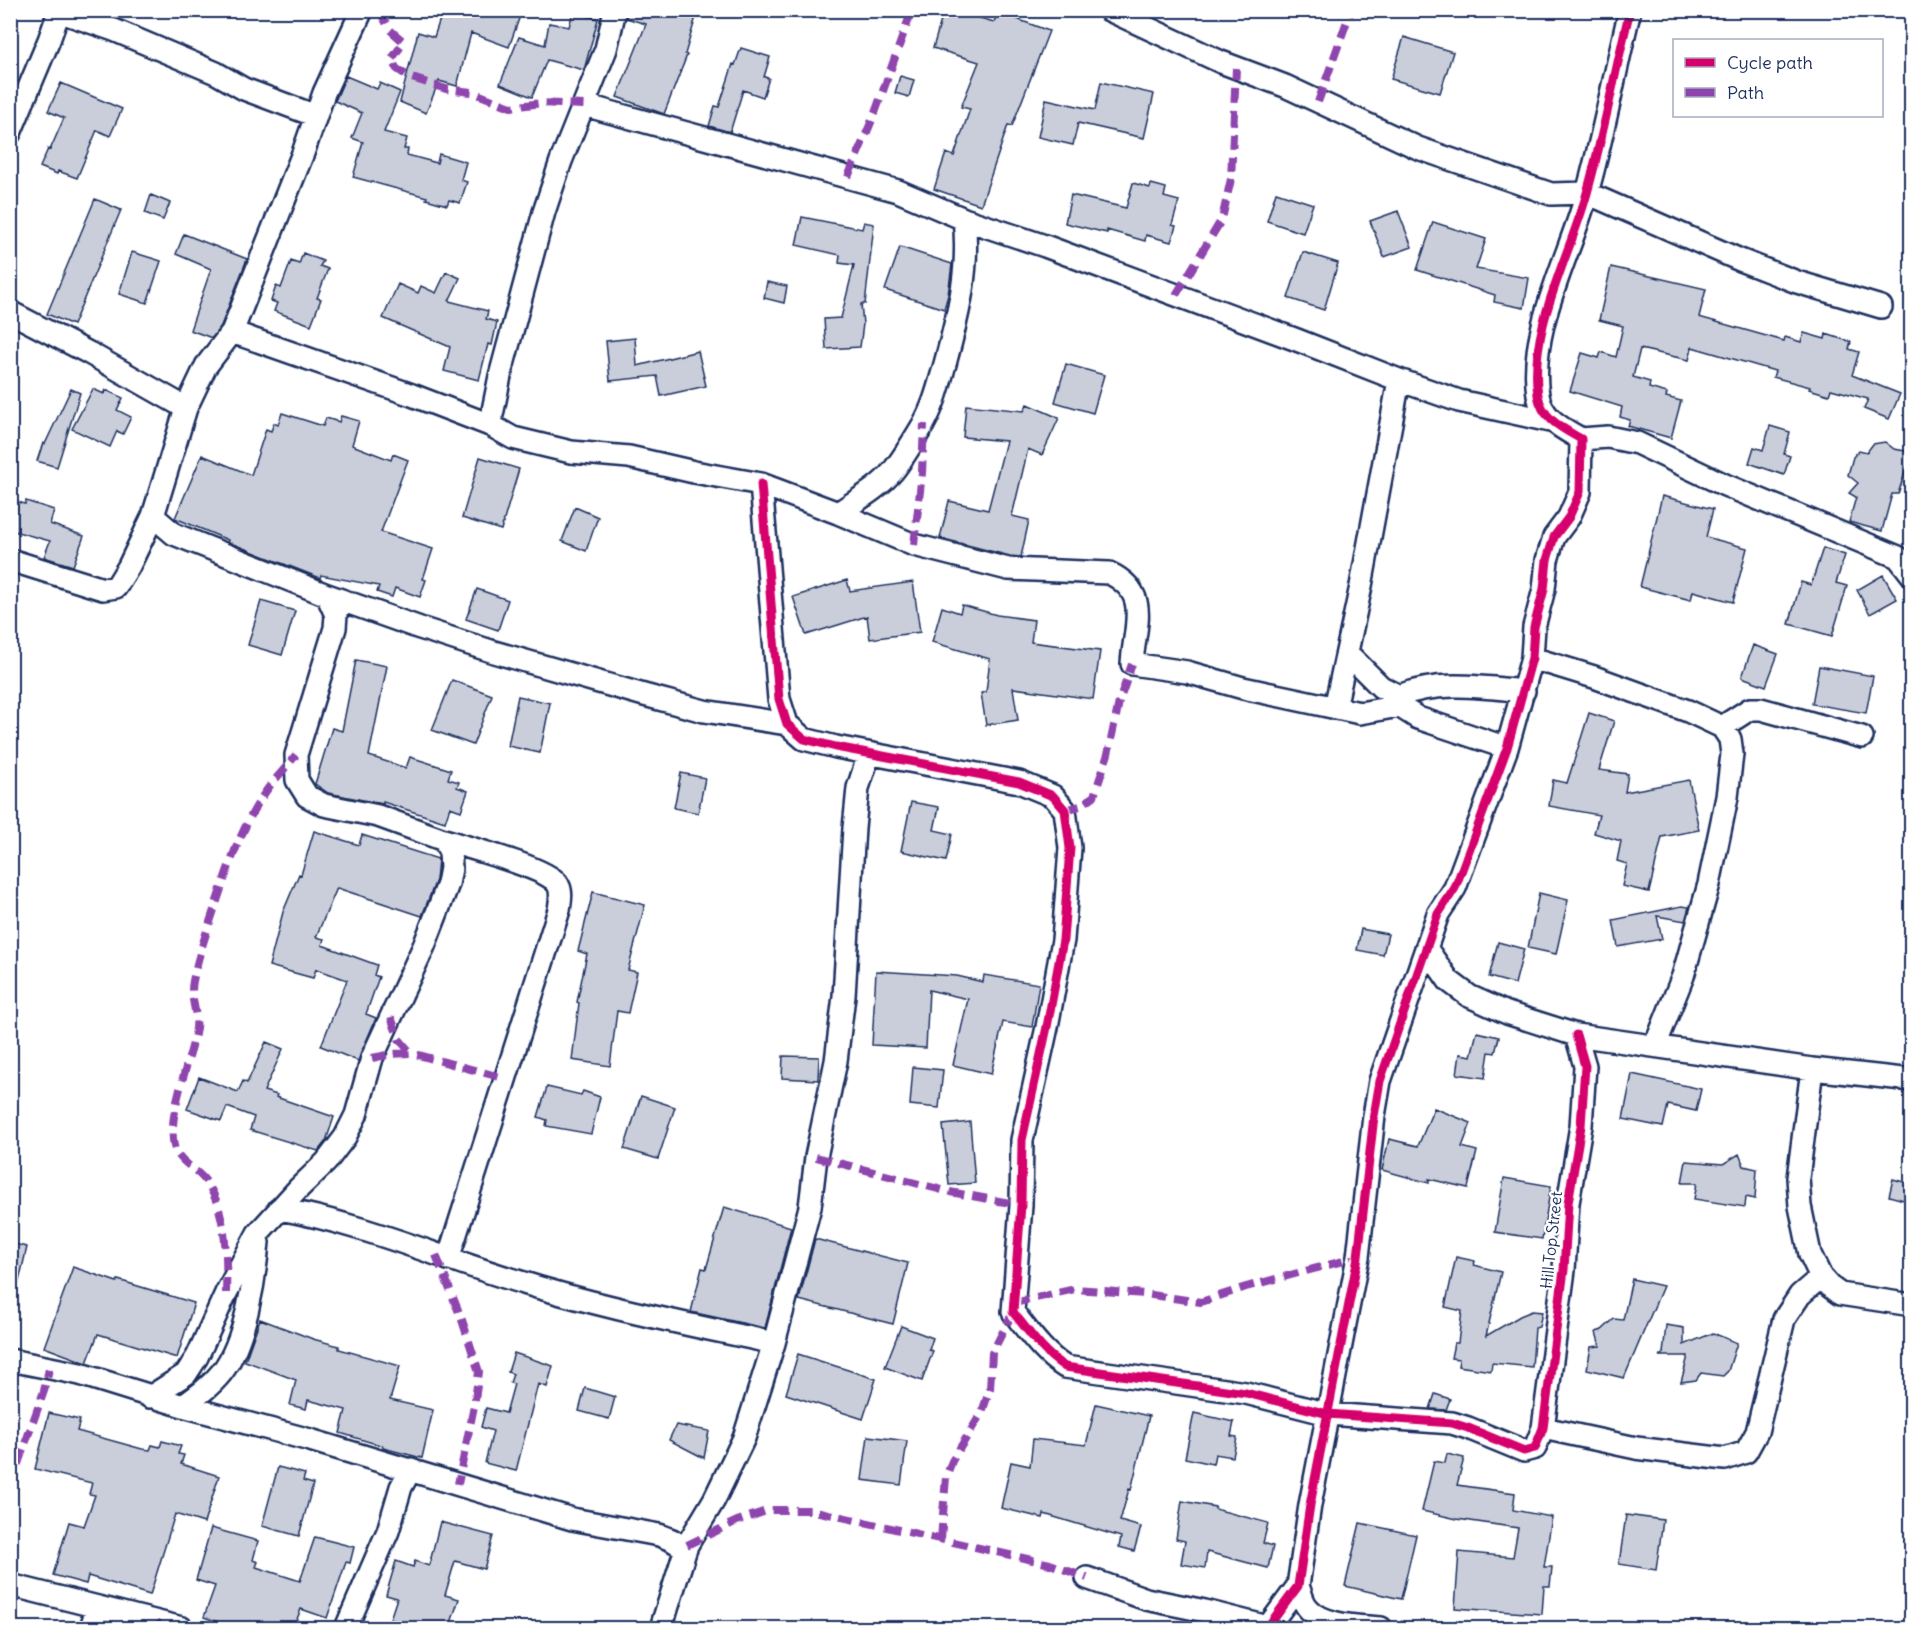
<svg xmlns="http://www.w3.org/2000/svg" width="1922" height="1639" viewBox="0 0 1922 1639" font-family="Delius,sans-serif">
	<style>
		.building { fill: #caceda; stroke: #1b2f5e; stroke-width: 1.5 }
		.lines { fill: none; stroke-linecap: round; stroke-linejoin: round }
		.minor-casing { stroke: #1b2f5e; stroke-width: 26 }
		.minor { stroke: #fff; stroke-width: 21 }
		.quiet { stroke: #8e44ad; stroke-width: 8; stroke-dasharray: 15 8; stroke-linecap: butt }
		.cycleway-casing { stroke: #fff; stroke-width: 13 }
		.cycleway { stroke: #d6006c; stroke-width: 9 }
		.labels { text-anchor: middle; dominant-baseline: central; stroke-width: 4.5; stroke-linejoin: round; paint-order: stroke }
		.street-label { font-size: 16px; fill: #1b2f5e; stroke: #fff }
	</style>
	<rect width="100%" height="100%" fill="#fff"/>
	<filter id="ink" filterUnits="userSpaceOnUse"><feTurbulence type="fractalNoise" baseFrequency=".0167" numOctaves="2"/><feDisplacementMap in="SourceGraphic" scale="12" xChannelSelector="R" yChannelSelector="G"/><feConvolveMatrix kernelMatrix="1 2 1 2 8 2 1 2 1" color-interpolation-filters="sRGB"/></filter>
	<g filter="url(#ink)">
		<path class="building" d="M443,10h79l-13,37 -38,-14 -14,53 -18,-5 -13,32 -26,-11 18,-70 16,5z
			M627,10h71l-13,44 2,1 -23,59 -47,-17 29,-73 -20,-6z
			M944,10h9l41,12 4,-10 51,19 -37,95 -4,-1 -27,80 -47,-16 12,-36 8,3 16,-47 -9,-2 18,-45 -46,-14z
			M573,12l25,7 -14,51 -37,-10 -15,37 -32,-13 19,-47 26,8 4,-22 20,4z
			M1404,37l49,15 -13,41 -49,-14z
			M741,48l29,9 -6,20 5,1 -6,19 -20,-7 -13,42 -21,-6 6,-20 4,1 14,-43 2,1z
			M346,76l31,13 3,-6 20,9 -16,40 23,6 -3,11h4l-1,6 30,8 2,-9 27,8 -5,18 6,2 -7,21 -11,-3 -2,5 -21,-6 1,-2 -74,-20 10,-35 -11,-4 10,-25 -27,-12z
			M900,76l14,4 -5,17 -14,-4z
			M1101,82l53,12 -10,44 -66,-15 -5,22 -35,-8 8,-38 49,11z
			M61,83l61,26 -12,27 -13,-6 -20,48 -19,-7 -1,3 -17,-7 8,-18 2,1 14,-32 -16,-7z
			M1133,183l17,5 1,-4 15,4 -2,9 15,4 -7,24 4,1 -5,16 -25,-7 -1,6 -38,-11v3l-42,-10 6,-28 55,13z
			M1276,192l37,12 -10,29 -36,-12z
			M151,195l19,8 -7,17 -18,-7z
			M95,199l26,11 -48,115 -26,-11z
			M1398,211l14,36 -28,10 -14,-36z
			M802,217l60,12 2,-7 10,2 -9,80h-4l2,20 -3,23 -34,2 -2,-30 17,-1 13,-53 -15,-2 1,-8 -44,-10z
			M1433,222l53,17 -10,30 53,9 -5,30 -30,-6 1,-7 -78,-25z
			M184,234l63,25 -26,67 -9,12 -22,-8 21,-61 -35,-15z
			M900,247l52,17 -4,31 -4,14 -59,-19z
			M132,252l29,9 -14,42 -28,-9z
			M1303,252l35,11 -14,47 -36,-12z
			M303,253l20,8 -3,5 8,3 -11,29 4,1 -10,26 -37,-14 3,-8 -6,-2 5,-15 5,2 10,-27 8,3z
			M1611,267l95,22 -7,28 85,24 1,-4 16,5 3,-9 21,6 1,-5 25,8 -2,7 10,3 -7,23 48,19 -11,25 -25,-10 4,-10 -37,-10 -2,6 -20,-6 1,-2 -37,-10 2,-6 -83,-24 -3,13 -49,-11 -7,28 17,5 -1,6 18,5 -1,4 15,4 -10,37 -43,-12 2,-6 -10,-3 2,-10 -52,-16 12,-38 17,5 2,-6 15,5 7,-31 -24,-6z
			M446,272l14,6 -11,23 39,10 -2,8 11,3 -5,23 -4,-1 -9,36 -35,-9 6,-24 -67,-29 15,-34 20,9 3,-7 15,7z
			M767,282l20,4 -3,17 -20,-5z
			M635,338l2,28 61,-15 8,35 -45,10 -4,-20 -47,5 -4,-40z
			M1066,364l38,11 -11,38 -38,-11z
			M71,389l9,4 -23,74 -20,-6 6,-18 2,1z
			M93,389l11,5 2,-4 17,8 -6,12 14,7 -8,17 -6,-3 -7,16 -38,-18z
			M1027,404l32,14 -17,37 -14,-6 -16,67 17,4 -8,37 -11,-1 -70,-18 9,-37 39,9 18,-69 -43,-4 3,-32 58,6z
			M282,413l41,13 3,-8 13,4 2,-6 18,5 -7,24 39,15 2,-6 15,6 -27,72 52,17 -10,30 3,1 -6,17 -25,-9 -3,9 -15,-5 2,-6 -58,-11 -1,3 -92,-36v-2l-53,-22 27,-63 49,20 15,-46 5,2 3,-8 4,2z
			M1770,426l20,6 -6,22 6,2 -6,19 -35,-12 5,-16 9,3z
			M1885,442l9,7 17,3v2l-13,40h-6l-10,37 -33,-9 7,-25 -7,-4 9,-10 -10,-8 5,-18 6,-7 8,2 6,-8z
			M480,457l39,12 -18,61 -39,-12z
			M1662,496l51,13 -7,28 41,11 -14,54 -40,-11 -2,9 -51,-13z
			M10,500l15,4 1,-3 28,9 -4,14 34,12 -11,30 -29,-9 6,-16 -40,-11z
			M575,507l23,10 -12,34 -24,-10z
			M1823,548l22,7 -9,28 11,3 -15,50 -43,-12 12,-42 10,3z
			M1883,575l14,24 -27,15 -13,-24z
			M847,580l3,11 63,-9 7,50 -50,7 -3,-23 -61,19 -13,-38z
			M477,589l31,11 -10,30 -32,-11z
			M261,601l34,10 -13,44 -34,-10z
			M962,605l35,10 37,5 -3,22 69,9 -7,48 -80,-11 5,32 -32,5 -5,-32 5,-1 4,-33 -58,-17 10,-35 18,6z
			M1753,645l25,9 -12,32 -24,-9z
			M356,660l31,6 -18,90 37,12 4,-11 41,13 -3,9 11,3 -2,5 11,4 -7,20 -11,-4 -5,15 -62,-20v2l-55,-11 -13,-9 17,-56 10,3z
			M1819,666l54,10 -7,37 -54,-9z
			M452,680l40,15 -19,50 -41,-15z
			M518,696l32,7 -10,50 -32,-7z
			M1589,713l25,8 -15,49 29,4 -3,18 64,-12 10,50 -37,7 -13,55 -27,-6 5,-22 -10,-3 4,-20 -27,-8 5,-18 -50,-9 4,-26 14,3z
			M681,773l24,5 -7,35 -24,-5z
			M911,802l28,5 -5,23 18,4 -6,27 -45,-10z
			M314,831l45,14 3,-10 76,24 -2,21 -14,36 -85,-28 -21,49 8,2 -2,6 55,20 -3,10 5,2 -13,37 10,4 -18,43 -37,-15 26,-66 -31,-11 -3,9 -44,-12 14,-54 16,-38 2,1z
			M593,892l52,13 -17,65 9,2 -9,41 -11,-2 -7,55 -38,-6 7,-57 -2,-1 10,-48 -9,-3z
			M1539,893l29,7 -12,54 -28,-6z
			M1682,906l7,1 -4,14 -28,-5 5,23 -44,8 -5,-27z
			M1361,929l27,5 -5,21 -26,-5z
			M1498,942l26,7 -9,35 -26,-7z
			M876,971l81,5 26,6 1,-7 55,9 -7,43 -29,-5 -12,52 -38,-9 15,-66 -39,-9 -3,58 -54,-3z
			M1477,1032l22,5 -4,16 -6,-1 -4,26 -28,-4 3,-20 11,2z
			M266,1042l17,7 -19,42 13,4 -1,2 58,20 -8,24 -8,10 -68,-21 4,-13 -27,-10 -6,14 -34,-12 12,-32 39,15 5,-11 4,2z
			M783,1056l36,1 -1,23 -36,-2z
			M913,1067l30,3 -4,38 -29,-3z
			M1632,1074l69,15 -5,22 -28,-6 -5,22 -40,-8z
			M547,1087l34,8 2,-4 17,6 -9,37 -45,-8 1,-6 -9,-3z
			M641,1096l34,11 -17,52 -34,-10z
			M1434,1108l37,15 -9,24 15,4 -9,37 -39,-9v4l-47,-13 7,-31 29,7z
			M970,1122l5,61 -26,2 -6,-60z
			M1739,1154l5,12 13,3 -2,30 -9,-2 -1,10 -51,-8 3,-16h-15l4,-22 37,3z
			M1504,1178l47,8 -9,53 -47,-7z
			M1893,1179l18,5v18l-22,-6z
			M724,1207l67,20 -26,101 -74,-16 11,-44 4,1z
			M815,1239l93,24 -15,61 -94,-24z
			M10,1243l17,4 -10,43 -7,-1z
			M1456,1257l19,4 -1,4 27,7 -15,64 34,-20 12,-5 10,1 -3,15 -4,1 -3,39 -40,-4 -1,8 -33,-5 1,-7 -8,-1 3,-15h4l4,-32 -17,-4z
			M73,1267l44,15 1,-2 76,23 -17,55 -79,-24 -11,29 -43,-16z
			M1632,1279l31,7 -39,92 -37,-9 4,-22 9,-1 -4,-14 6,-2 12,-11 9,1z
			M260,1319l53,20 26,7v3l61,17 -10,34 43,10 -11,48 -39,-10v-2l-43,-13 6,-23 -38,-10 -2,9 -16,-4 6,-25 -51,-19z
			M1666,1325l18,3v17l29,-12 24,10 -9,28 -5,5 -22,-3 -5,7 -15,2 7,-26h-29l4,-2z
			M901,1326l32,12 -4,12 4,1 -11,30 -37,-14z
			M514,1353l39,13 -6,21 -9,-3 -22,87 -31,-8 8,-32 -12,-4 5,-19 20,5 8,-29 -4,-1 3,-9 -5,-2z
			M798,1354l78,25 -13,40 -77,-25z
			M585,1388l30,9 -6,22 -30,-8z
			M1435,1394l15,5 -4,11 -16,-1z
			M1096,1404l53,12 -18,74 -2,-1 -9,32 21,6 -7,24 -15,-4 2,-10 -77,-23 -1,4 -42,-10 10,-46 19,4 3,-27 53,6z
			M49,1413l31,7 -3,11 65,18 8,1 2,-5 8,2 2,-6 19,5 -3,8 6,1 -3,9 38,12 -15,47 -29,-9 -25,81 -62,-19 -2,8 -33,-9 16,-53 15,4 11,-31 -6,-1 3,-11 -57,-14z
			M1194,1413l40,9 -3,14 6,1 -4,20 -18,-3 -2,10 -28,-6z
			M676,1425l33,6 -5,27 -35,-18z
			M868,1436l39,5 -6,44 -39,-5z
			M1447,1454l17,4 -7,27 58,8 -2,17 39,7 -8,50h8l-2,19h-6l-2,28 -87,-6 4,-56 54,5 5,-29 -61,-9 -35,-8 12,-50 11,2z
			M278,1467l27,7 -2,7 10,3 -14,52 -37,-10z
			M1182,1501l33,6v2l53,14 -5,20 10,3 -5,22 -61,-16 -2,16 -24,-4 4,-23 -9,-2z
			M1626,1515l37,5 -7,50 -37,-6z
			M440,1522l53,14 -9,33 -29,-8 -10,34 14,4 -10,30h-31l-28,-10 7,-21 -11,-3 10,-34 17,6 2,-6 14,5z
			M1360,1523l56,12 -15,64 -56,-13z
			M211,1528l47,13 -5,19 5,2 -2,5 44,14 15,-44 39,10 -4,16 -4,-1 -19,56 -26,-9 -8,20h-56l-33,-12 11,-31 -19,-6z"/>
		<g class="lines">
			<defs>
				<path id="minor" d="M55,10l59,20 102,43 28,16 72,27
					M362,10l-38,83 -21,60 -71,179 -26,34 -20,42 -33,108 21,18 153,61 93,33 74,24 150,43 60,16 83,13
					M1109,10l112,52 64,24 133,62 133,46 36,-1 153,67 57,22 84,25
					M584,105l314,86 66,28 81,27 252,94 102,40 60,21 91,20
					M10,133l39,-93 10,-28
					M10,312l79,41 97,55
					M232,332l180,63 78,30 23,13 58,14 58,5 65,15 67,12 77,29 76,32 94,24 101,4c43,20 25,53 23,91l55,8 56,16 117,25 39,-7 19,12 89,30
					M490,425l10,-49 44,-164 17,-51 45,-112 9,-39
					M1581,439l27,-2 29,6 88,42 173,72 14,18
					M761,484l18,215 8,25 17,15 32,8 183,35 34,14 12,14 5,38 -7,92 -16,87 -25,113 -1,65 -8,107c16,20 30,41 52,55l181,26 82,21 124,9 16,5 56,23 11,-3 8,-20 21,-158 4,-67 13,-77 4,-60 -9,-31
					M838,513c19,-13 40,-24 55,-42 11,-14 21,-31 30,-46 11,-19 16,-40 22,-61 13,-48 25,-94 19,-145
					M10,560l93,29 13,-2 13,-21 24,-50
					M1347,653l34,34 18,9
					M1532,658l62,19 94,34 34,16 8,12 2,15 -5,43 -18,87 -26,92 -28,70
					M1399,706v-10c39,-16 84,-9 125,-5
					M1335,708l26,-122 38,-206
					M1722,727l28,-18h11l101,28
					M444,840c22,7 100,27 113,43 6,8 3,19 2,27l-111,349
					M1426,948l23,33 20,15 38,17 69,22 236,34 100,11
					M1812,1069l-14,109 2,28 10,48 11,23 8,9 11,8 72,11
					M279,1209c81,14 156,47 235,71 85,27 173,44 260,63
					M10,1360l70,14 103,32 127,34 262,79 87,16 13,5 14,9
					M150,1397l36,-23 11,-17 29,-64 32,-60 41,-45 27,-26 19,-25 11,-22 16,-57 52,-112 24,-62 3,-16 -1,-16 -6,-12 -66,-24 -54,-11 -17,-9 -10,-16 -1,-25 39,-127 1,-13 -9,-20
					M183,1406c14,-10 28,-20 39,-34 23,-30 33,-92 36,-130
					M1543,1428l93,20 89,11 21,-7 11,-20 27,-113 16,-24 21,-18
					M1087,1578l59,21 59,12 63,16
					M10,1585l172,43
					M1298,1586c3,7 5,17 10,22 15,18 51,18 73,20
					M91,1628l6,-20
					M346,1628l42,-97 13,-44 10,-18
					M661,1628l26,-83 27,-45 30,-62 30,-95 36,-136 6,-50 20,-96 8,-65 10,-168 4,-40 11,-34
					M1267,1628l31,-42 12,-81 48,-248 16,-141 6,-35 58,-167 17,-26 52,-140 25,-90 2,-31 10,-38 3,-29 7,-23 15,-20 11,-25 1,-53c-19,-11 -39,-20 -43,-44 -10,-66 32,-139 49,-202 17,-60 28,-122 43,-183"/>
			</defs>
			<use href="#minor" class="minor-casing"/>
			<use href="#minor" class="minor"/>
			<path class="quiet" d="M380,10l9,19 15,13 -13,18 6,9 12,8 37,12 26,3 39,15 30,-4 43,2
				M1318,102l33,-92
				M848,177l27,-64 37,-103
				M1176,295l46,-76 9,-40 5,-111
				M914,545l8,-72 2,-49
				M1065,810l15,-4 14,-10 14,-42 11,-52 13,-38
				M391,1017l8,22 12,14
				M372,1058l20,-4 19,-1 93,25
				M816,1157l134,35 71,13
				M436,1255l26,65 17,52 -5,34 -16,78
				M226,1293c1,-34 1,-81 -19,-110 -9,-14 -28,-20 -33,-37 -7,-30 15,-82 21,-112 5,-19 -6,-35 -2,-53 5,-25 14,-50 22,-74 14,-42 28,-85 54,-120 9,-11 18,-21 27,-32
				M1014,1303l61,-14 70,5 56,8 45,-15 112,-30
				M10,1486l34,-95 5,-22
				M941,1539l5,-62 6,-16 30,-49 8,-23 2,-36 21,-41
				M687,1545l50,-24 32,-11h42l239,54 37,14
				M155,1628l7,-6"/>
			<defs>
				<path id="cycleway" d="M761,484l18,215 8,25 17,15 32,8 183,35 34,14 12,14 5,38 -7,92 -16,87 -25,113 -1,65 -8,107c16,20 30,41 52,55l181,26 82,21 124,9 16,5 56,23 11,-3 8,-20 21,-158 4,-67 13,-77 4,-60 -9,-31
					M1267,1628l31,-42 12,-81 48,-248 16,-141 6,-35 58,-167 17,-26 52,-140 25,-90 2,-31 10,-38 3,-29 7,-23 15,-20 11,-25 1,-53c-19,-11 -39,-20 -43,-44 -10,-66 32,-139 49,-202 17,-60 28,-122 43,-183"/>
			</defs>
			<use href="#cycleway" class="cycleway-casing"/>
			<use href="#cycleway" class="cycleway"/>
		</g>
	</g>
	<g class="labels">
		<g class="street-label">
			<text transform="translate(1551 1240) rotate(-84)">Hill Top Street</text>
		</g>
	</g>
	<rect width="1922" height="1639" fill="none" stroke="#fff" stroke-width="36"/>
	<rect x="18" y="18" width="1886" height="1603" fill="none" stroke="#1b2f5e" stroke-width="2" filter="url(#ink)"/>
	<rect x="1673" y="39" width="210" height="78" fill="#ffffff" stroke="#a4acbf" stroke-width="1.5"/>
	<rect x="1685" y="58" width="30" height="9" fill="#d6006c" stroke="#a4acbf" stroke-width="1.5"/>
	<text x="1727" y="69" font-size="18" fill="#1b2f5e">Cycle path</text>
	<rect x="1685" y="88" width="30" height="9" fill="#8e44ad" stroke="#a4acbf" stroke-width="1.5"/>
	<text x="1727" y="99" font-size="18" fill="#1b2f5e">Path</text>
</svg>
